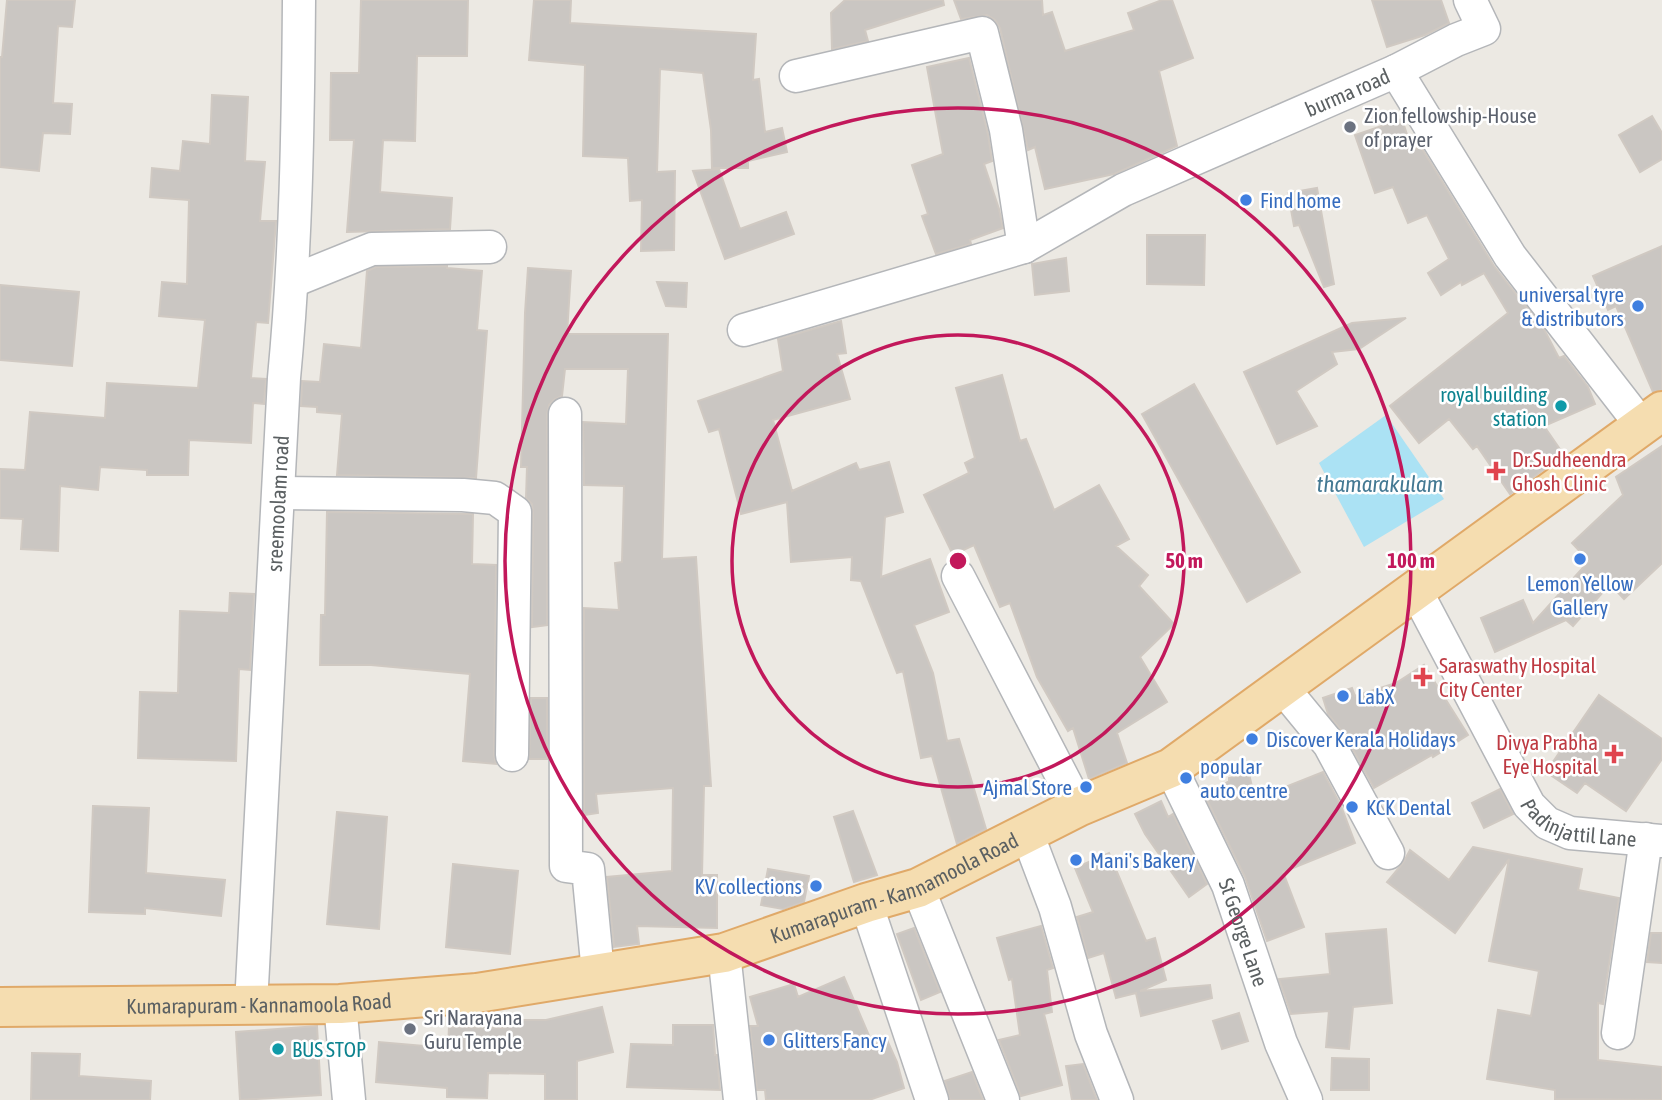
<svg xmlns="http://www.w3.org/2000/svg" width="1662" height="1100" viewBox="0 0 1662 1100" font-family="'Asap Condensed',sans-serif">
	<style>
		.water { fill: #abe2f4 }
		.building { fill: #cac6c2; stroke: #d0c9c2; stroke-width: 2 }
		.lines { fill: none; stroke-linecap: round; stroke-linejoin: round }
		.minor-casing { stroke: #b4b6b9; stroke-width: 35 }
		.major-casing { stroke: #e0a968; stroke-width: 42 }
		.minor { stroke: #fff; stroke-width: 32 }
		.major { stroke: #f5ddb0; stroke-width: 38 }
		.ring { fill: none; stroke: #c2185b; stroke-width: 3.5 }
		.worship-dot { fill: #6b7280; stroke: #fff; stroke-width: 2.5 }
		.shop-dot { fill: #3f7fe0; stroke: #fff; stroke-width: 2.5 }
		.culture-dot { fill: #0f9aa8; stroke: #fff; stroke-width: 2.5 }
		.health-dot { fill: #e0444e; stroke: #fff; stroke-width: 2.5 }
		.labels { text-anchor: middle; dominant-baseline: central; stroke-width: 5; stroke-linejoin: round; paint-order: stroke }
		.street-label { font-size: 21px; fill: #5b6062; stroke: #fff }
		.worship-label { font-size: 21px; fill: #5b616d; stroke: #fff; text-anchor: start }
		.shop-label { font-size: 21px; fill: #366cbe; stroke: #fff; text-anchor: start }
		.culture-label { font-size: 21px; fill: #0d838f; stroke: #fff; text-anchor: end }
		.health-label { font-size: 21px; fill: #be3a42; stroke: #fff; text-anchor: start }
		.water-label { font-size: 23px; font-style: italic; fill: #447993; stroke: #fff }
		.centre { fill: #c2185b; stroke: #fff; stroke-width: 3.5 }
		.ring-label { font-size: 21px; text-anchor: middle; font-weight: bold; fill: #c2185b; stroke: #fff; stroke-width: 5; stroke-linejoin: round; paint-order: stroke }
	</style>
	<rect width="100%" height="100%" fill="#ece9e3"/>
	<path class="water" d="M1386,415l58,84 -80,48 -45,-84z"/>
	<path class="building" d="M7,0h68l-3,27 -14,-1 -5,77 19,1 -2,30 -27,-1 -4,38 -39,-4v-110h2z
		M361,0h107l-1,56h-50l-2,85 -32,-1 -3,52 72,6 -2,31 -103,3 7,-92h-24l1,-67h28z
		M534,0h37l-1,23 186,11 -3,46 6,-1 6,53 17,-4 5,24 -39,9v7h-36l-1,-38 -8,-57 -43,-4 -3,103 18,-1 -1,79 -33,1 1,-51 -12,1 -2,-43 -45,-2 2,-91 -56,-5z
		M845,0h98l1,5 -79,25 3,11 -36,8 -1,-36z
		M954,0h88l1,15 9,-3 13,39 69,-21 -6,-17 34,-13h10l21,58 -34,13 18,75 -63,28 -69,15 -10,-42 -7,3 -28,-122 -5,-8 -8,-5 -26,4z
		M1372,0h69l8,23 -24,12 -38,12z
		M969,58l19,76 4,27 -8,3 15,45 4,19 -33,12 1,4 -35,10 -14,-38 6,-2 -16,-49 31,-11 -16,-87z
		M212,95l36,2 -3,64 20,1 -5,59h16l-8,102 -12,-1 -5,56 15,1 -2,25 -11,-1 -2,40 -62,-3 -1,35h-41v-5l-47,-3 -2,23 -38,-4 -2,65 -37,-2 2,-30 -23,-1v-49l25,1 5,-58 75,6 2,-35 91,5 7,-68 -46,-4 3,-34 25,2 2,-84 -39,-3 2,-29 28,3 3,-30 27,3z
		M1652,116l10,17v26l-22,13 -21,-37z
		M1402,119l10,31 9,-3 73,119 51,65 14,27 5,-2 24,31 7,17 -51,22 20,29 -54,39 -33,-48 -4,3 -24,-30 -30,24 -29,-37 118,-93 -24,-40 -22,12 -1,-3 -20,13 -13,-22 21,-14 -22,-44 -19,8 -15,-36 -18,6 -20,-58z
		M719,169l21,60 46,-17 8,22 -69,25 -32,-88z
		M1317,188l17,96 -10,3 -25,-62 -5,1 -6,-33z
		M1147,235h58l-1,50 -57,-1z
		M1662,246v144l-9,2 -37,-86 -8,4 -15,-34z
		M1066,258l3,33 -34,4 -3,-31z
		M447,266v2l35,3 -5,59 10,1 -11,147 -139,-3 5,-61 -25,-2v-5l-16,-1 1,-25 18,1 4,-38 37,4 6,-77 9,-4z
		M528,268l43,3 -4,63h101l-6,225 34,-2 15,229h-7l-2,89h15v53l-80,-2 2,18 -25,3 -7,-70 65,-6 1,-83 -77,6 2,19 -14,2v-207l35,2 -4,-47 7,-1 2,-76 -40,-1 -1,-63 43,2 2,-55h-63l-3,27 -7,3 -6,6 -2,9v211l-15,2 1,-115 -1,-8 -6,-6 1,-31h-6l4,-154z
		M657,282l30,1 -1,24 -20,-1z
		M0,285l79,7 -7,74 -72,-6z
		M1406,318l-47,31 -27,3 5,12 -41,27 21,35 -40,18 -33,-72 108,-49z
		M841,321l5,32 -9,1 13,45 -77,21 19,71 64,-28 3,7 30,-8 14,50 -18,5 -4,60 49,-18 19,53 -35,13 19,48 14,68 12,-2 27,90 -29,15 -25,-88 -11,2 -18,-87 -6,2 -36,-92 -10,-1 1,-23 -61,5 -4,-60 -46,12 -22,-85 -10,3 -11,-31 85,-30 -5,-32z
		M1002,375l18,66 6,-2 28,71 45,-25 30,54 -13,7 32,29 -9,11 35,38 -34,33 27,45 -50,31 10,30 -38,16 -16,-51 -5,3 -31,-54 -27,-74 -10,4 -26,-62 -21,10 -29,-60 45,-22 -4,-10 10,-5 -19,-70z
		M1194,384l106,188 -53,30 -105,-188z
		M1662,446v117l-38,36 -14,-15 -37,42 -7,-6 -71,32 -14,-34 42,-18 10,23 56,-62 -17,-18 51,-48 -7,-18z
		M327,512l146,2 -1,50 24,1 -2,190 2,9 -33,-3 7,-87 -99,-9h-51l1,-50h4z
		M230,593l24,1 -4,76 -11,-1 -3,92 -98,-3 2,-66 38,1 2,-82 49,2z
		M1424,665l44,70 -35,22 -1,-2 -58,33 -29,-53 -17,-21 -5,-16 29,-10 3,8 41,-13z
		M1599,695l63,44v20l-36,52 -41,-28 -8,10 -31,-21z
		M531,698h16v61h-18z
		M1323,772l18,34 14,37 -72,29 21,55 -37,14 -22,-64 -40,-81 24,-15v-3l20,-4 6,25z
		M1500,789l13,25 -29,14 -12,-25z
		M1161,801l7,16 5,-3 34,70 -18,13 -44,-63 -10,-20z
		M93,806l56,2 -3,65 79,7 -4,36 -76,-8v6l-56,-2z
		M853,811l24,64 -23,7 -20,-65z
		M337,812l50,5 -8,112 -52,-5z
		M1473,847l109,22 -4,21 41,8 -16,106 -5,-1v57l64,7v33l-107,-1v-9l-68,-11 11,-69 33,6 8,-45 -50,-10 20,-102 -54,74 -68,-51 16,-19 7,-13 39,30z
		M1109,853l37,88 9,-3 11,42 -26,11 70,-6 2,13 -71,18 -5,-23 -20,5 -12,-45 -16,5 -11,-41 16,-5 -18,-44z
		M453,864l65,7 -8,83 -64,-7z
		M768,869l41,7 -5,26 -21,7 -22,-4z
		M1041,926l12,42 -6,2 5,42 -8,2 18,71 -41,11 -22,-56 21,-5 -8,-56 -3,1 -12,-42z
		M914,928l26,64 -19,8 -24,-66z
		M1386,929l6,74 -39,4 -4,42 -23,-2 3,-36 -38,3 -12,-35 51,-5 -4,-40z
		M1651,933h11v30l-15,-1z
		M844,977l29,68 14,-5 10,22 7,26 -35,12h-103l-1,-10h-8l-7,-64h8l-8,-29 44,-13 4,13z
		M602,1007l11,45 -36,9v39h-32v-26l-57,-1 -1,25 -40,-1v-9l-71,-6 3,-40 69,6 1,-21 56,1 1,-8h40z
		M1239,1013l9,28 -26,8 -9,-28z
		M673,1025h40l2,30h2l3,35 -93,-3 4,-43 42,1z
		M317,1026l4,69 -81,5 -4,-68z
		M32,1053l48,1 -1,22 72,5 -1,19h-119z
		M1332,1058l37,1v31h-38z
		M1083,1064l14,36h-25l-6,-34z
		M972,1072l11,28h-33l-5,-19z"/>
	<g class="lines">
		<defs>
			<g id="minor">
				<path d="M1396,71l60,-31 28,-11 -14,-29"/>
				<path d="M796,76l186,-43 24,97 18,117"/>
				<path d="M293,281l79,-32 118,-2"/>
				<path id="s1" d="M744,330l280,-83 99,-57 273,-119 114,185 132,170"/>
				<path d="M565,414l1,452 22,3 10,104"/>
				<path d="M279,493l184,2 32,3 20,14 -3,243"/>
				<path d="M958,576l120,231"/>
				<path id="s2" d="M1416,591l113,214 18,18 23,10 92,8"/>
				<path d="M1282,687l47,57 59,109"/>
				<path id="s3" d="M1171,768l57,117 53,158 25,57"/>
				<path d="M1027,833l28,74 36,127 26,66"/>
				<path d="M918,888l85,212"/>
				<path d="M866,903l66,197"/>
				<path d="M724,953l16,147"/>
				<path d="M340,1004l9,96"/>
				<path id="s4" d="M251,1005l33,-627c12,-126 14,-251 15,-378"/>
				<path d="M1618,1033l28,-194"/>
			</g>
			<g id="major">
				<path id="s5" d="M0,1007l340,-3 137,-11 247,-40 142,-50 52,-15 160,-81 93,-39 491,-357"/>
			</g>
		</defs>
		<use href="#minor" class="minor-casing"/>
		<use href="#major" class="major-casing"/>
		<use href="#minor" class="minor"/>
		<use href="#major" class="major"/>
	</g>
	<g class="ring">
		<circle cx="958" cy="561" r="226"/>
		<circle cx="958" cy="561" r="453"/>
	</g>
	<g class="worship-dot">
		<circle cx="1350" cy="127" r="7"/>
		<circle cx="410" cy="1029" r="7"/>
	</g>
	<g class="shop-dot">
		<circle cx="1246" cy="200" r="7"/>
		<circle cx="1638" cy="306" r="7"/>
		<circle cx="1580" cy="559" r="7"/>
		<circle cx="1343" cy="696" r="7"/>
		<circle cx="1252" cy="739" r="7"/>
		<circle cx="1186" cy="778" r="7"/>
		<circle cx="1086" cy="787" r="7"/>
		<circle cx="1352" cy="807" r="7"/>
		<circle cx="1076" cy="860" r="7"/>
		<circle cx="816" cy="886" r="7"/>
		<circle cx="769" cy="1040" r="7"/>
	</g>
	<g class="culture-dot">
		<circle cx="1561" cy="406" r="7"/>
		<circle cx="278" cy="1049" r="7"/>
	</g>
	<g class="health-dot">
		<path d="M1492.5 460.5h7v7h7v7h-7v7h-7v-7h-7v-7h7z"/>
		<path d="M1419.5 666.5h7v7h7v7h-7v7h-7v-7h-7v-7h7z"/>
		<path d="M1610.5 743.5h7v7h7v7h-7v7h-7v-7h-7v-7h7z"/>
	</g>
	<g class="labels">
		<g class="street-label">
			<text stroke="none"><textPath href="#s1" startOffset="651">burma road</textPath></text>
			<text stroke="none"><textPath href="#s4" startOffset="502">sreemoolam road</textPath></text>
			<text stroke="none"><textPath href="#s2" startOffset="298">Padinjattil Lane</textPath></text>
			<text stroke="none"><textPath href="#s5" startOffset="910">Kumarapuram - Kannamoola Road</textPath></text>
			<text stroke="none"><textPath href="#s3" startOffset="180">St George Lane</textPath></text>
			<text stroke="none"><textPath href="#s5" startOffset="259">Kumarapuram - Kannamoola Road</textPath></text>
		</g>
		<g class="worship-label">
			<text x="1364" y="115">Zion fellowship-House<tspan x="1364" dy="24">of prayer</tspan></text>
			<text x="424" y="1017">Sri Narayana<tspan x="424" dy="24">Guru Temple</tspan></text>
		</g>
		<g class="shop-label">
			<text x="1260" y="200">Find home</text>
			<text x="1624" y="294" text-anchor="end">universal tyre<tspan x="1624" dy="24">&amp; distributors</tspan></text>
			<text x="1580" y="583" text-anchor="middle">Lemon Yellow<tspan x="1580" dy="24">Gallery</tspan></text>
			<text x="1357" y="696">LabX</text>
			<text x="1266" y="739">Discover Kerala Holidays</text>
			<text x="1200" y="766">popular<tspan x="1200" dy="24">auto centre</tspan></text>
			<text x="1072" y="787" text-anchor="end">Ajmal Store</text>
			<text x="1366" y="807">KCK Dental</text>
			<text x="1090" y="860">Mani's Bakery</text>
			<text x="802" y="886" text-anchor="end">KV collections</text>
			<text x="783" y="1040">Glitters Fancy</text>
		</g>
		<g class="culture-label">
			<text x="1547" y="394">royal building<tspan x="1547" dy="24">station</tspan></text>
			<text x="292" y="1049" text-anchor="start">BUS STOP</text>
		</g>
		<g class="health-label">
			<text x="1512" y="459">Dr.Sudheendra<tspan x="1512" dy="24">Ghosh Clinic</tspan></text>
			<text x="1439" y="665">Saraswathy Hospital<tspan x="1439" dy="24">City Center</tspan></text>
			<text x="1598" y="742" text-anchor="end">Divya Prabha<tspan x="1598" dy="24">Eye Hospital</tspan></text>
		</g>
		<g class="water-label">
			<text x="1380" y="484">thamarakulam</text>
		</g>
	</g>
	<circle cx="958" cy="561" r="10" class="centre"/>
	<g class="ring-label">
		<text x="1184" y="568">50 m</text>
		<text x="1411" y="568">100 m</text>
	</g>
</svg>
